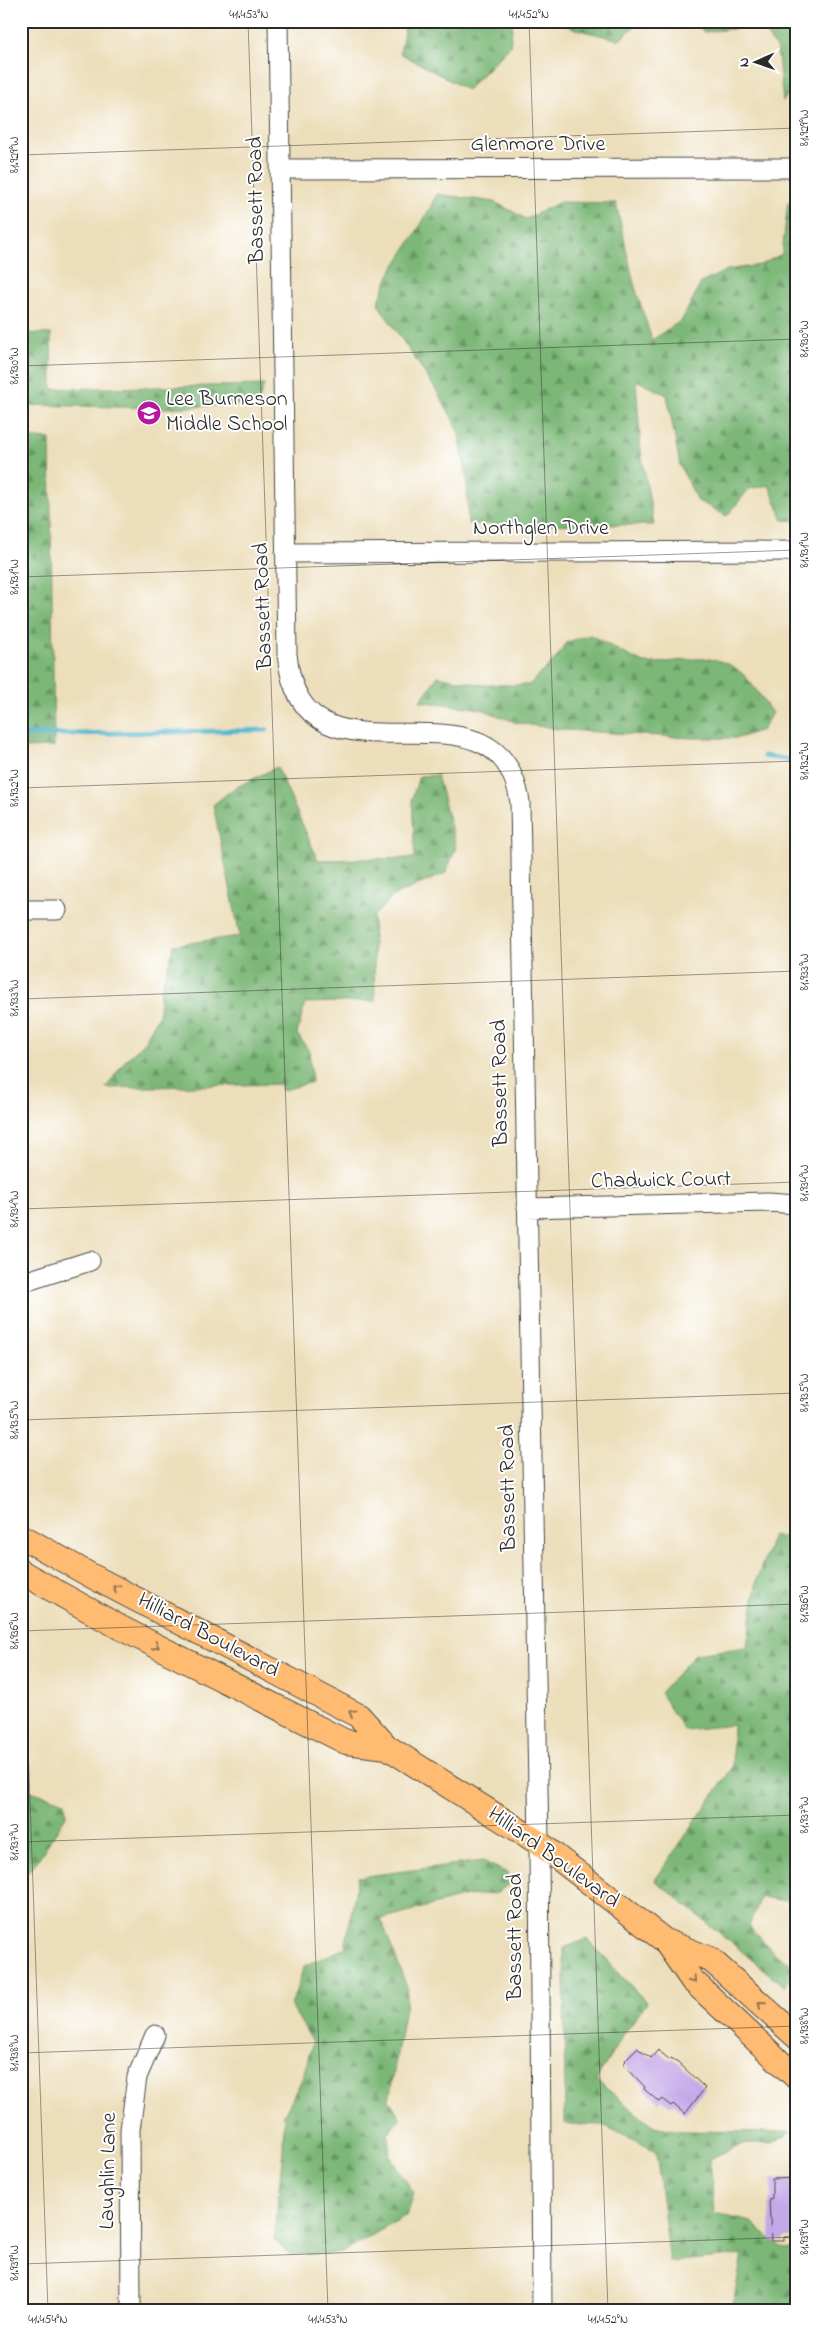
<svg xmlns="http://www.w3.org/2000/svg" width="818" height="2332" viewBox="0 0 818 2332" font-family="'Indie Flower',sans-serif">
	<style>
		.forest { fill: url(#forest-firs); stroke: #537151 }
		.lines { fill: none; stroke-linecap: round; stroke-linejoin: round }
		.stream { stroke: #4bb2ca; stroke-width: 5 }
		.building { fill: #c4a9e8 }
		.minor-casing { stroke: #484640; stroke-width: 21 }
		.major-casing { stroke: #484640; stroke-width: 26 }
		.minor { stroke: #fff; stroke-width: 19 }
		.major { stroke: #febb71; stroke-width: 24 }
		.oneway { stroke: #94734e }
		.ticks { fill: none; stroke: #2b2b2b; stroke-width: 1; stroke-opacity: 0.45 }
		.labels { text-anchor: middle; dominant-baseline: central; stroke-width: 4; stroke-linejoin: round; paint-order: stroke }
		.street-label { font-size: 22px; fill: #2b2b2b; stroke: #fff }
		.poi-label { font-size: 22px; fill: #2b2b2b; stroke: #fff; text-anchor: start }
		.neatline { fill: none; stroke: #2b2b2b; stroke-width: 2 }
		.ticks-label { font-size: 12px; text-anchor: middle; fill: #2b2b2b }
	</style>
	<defs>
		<pattern id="forest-firs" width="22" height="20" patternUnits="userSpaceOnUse" patternTransform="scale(1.25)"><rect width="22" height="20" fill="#7bb777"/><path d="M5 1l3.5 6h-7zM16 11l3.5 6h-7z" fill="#659562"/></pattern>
	</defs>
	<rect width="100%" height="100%" fill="#fff"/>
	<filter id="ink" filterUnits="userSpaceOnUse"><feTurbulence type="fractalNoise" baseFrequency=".02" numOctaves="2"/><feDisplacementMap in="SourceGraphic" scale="10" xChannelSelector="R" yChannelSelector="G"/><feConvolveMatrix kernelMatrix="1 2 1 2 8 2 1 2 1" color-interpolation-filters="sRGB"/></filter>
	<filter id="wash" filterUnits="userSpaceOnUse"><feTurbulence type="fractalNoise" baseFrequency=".0096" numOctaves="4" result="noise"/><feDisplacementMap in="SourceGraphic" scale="20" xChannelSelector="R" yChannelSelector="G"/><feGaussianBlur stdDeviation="1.12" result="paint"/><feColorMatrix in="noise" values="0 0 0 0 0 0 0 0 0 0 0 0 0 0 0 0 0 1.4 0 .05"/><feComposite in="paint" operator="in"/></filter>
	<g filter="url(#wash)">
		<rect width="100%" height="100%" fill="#ecdeba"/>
		<path class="forest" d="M406,21h107l-3,25 -43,44 -67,-37z
			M557,21h76l1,6 -15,13 -43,-11z
			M694,21h103v62l-14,18 -6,-52 -17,-23 -56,6z
			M437,194l58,8 31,17 34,-17 56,1 18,81 18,56 30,-20 19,-37 26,-13 33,-5 22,-11 6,-52 9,-1v320l-14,-1 -14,-35 -20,4 -22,27 -29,-15 -18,-35 -13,-71 -31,-15 5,72 13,73 -186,-1 -1,-44 -9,-51 -20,-36 -60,-89 11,-29 33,-52z
			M21,333l30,1 1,55 212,-4 -6,19 -93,4 -139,-3 -5,-1z
			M21,437l29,2 4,308 -33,1z
			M590,635c10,5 48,27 55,28 17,1 33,-3 50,-4 44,-3 55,23 77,54l-10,17 -24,8h-47l-125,-8 -49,-7 -36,-14 -61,-8 18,-25 45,9h46l28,-28 10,-15z
			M277,767l41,93 97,-2 -3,-59 7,-23 18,-1 19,72 -10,26 -53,23 -20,21 2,84 -70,2 -8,31 12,17 3,31 -31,9v-7l-175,4 18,-26 20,-20 15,-28 1,-21 14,-48 66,-9 -27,-131 20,-16z
			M773,1535l24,7v361l-36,-6 -12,29 27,29 21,12 -12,20 -130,-107 77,-112 1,-43 -49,5 -24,-37 35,-39 52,-7 10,-68z
			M21,1788l44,14 1,14 -29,45 -16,19z
			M483,1861l24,12 4,9 -14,11 -31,3 -85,23 27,71 -19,110 12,18 -13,15 2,24 24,36 -7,22 -66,38 -51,2 -16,-16 9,-90 1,-34 18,-36 11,-37 -22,-36 13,-40 41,-18 13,-71z
			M587,1939l60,64 -22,29 -29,48 56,46 29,5 111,1 -21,11 -32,2 -29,14 4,55 38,8 29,26 16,2v61h-65l10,-56 -72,7 -14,-111 -53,-26 -38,-1 -1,-176z"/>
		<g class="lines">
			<path class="stream" d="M21,735l246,-5
				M764,756l33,5"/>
		</g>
		<g id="blocks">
			<path class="building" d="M637,2048l14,10 7,-8 12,10 1,-2 7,4 27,26 -20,26 -12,-10 -2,2 -9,-7 -3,3 -15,-13 1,-2 -22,-23 3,-3 -1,-1z
				M797,2178v59h-13v4h-13l-2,-42 3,-1v-19z"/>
		</g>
	</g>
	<g filter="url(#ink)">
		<use href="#blocks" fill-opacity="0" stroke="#484640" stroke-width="1"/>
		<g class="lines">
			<defs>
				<path id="minor" d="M278,21l9,633c14,156 211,6 233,148l19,1041 3,468
					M280,169l517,-1
					M285,553l512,-2
					M21,910h36
					M527,1208l241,-6 29,2
					M21,1283l69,-22
					M131,2311l-1,-181 7,-53 18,-42"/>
				<path id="major" d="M21,1536l67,38 271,142 28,31 152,96 126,98 45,18 87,78
					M21,1572l100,56 225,114 41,5
					M665,1941l27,39 105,98"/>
			</defs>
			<use href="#minor" class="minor-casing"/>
			<use href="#major" class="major-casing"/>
			<use href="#minor" class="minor"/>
			<use href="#major" class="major"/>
		</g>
		<defs><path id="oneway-chevron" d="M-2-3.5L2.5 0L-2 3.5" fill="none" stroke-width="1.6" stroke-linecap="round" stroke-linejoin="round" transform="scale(1.25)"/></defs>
		<g class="oneway">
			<use href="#oneway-chevron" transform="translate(116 1588) rotate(-152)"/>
			<use href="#oneway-chevron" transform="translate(156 1646) rotate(27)"/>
			<use href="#oneway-chevron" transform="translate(352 1713) rotate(-151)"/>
			<use href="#oneway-chevron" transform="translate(693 1980) rotate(48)"/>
			<use href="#oneway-chevron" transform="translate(761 2004) rotate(-139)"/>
		</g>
	</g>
	<path class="ticks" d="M248,21l80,2290M529,21l79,2290M21,155l776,-27M21,366l776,-27M21,577l776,-27M21,788l776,-27M21,999l776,-28M21,1209l776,-27M21,1420l776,-27M21,1545l27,766M21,1631l776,-27M21,1842l776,-27M21,2053l776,-27M21,2264l776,-27"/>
	<defs>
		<symbol id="school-disc" viewBox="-11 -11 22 22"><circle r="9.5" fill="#b5179e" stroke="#fff"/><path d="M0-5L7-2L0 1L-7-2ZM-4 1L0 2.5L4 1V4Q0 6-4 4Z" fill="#fff"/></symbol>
	</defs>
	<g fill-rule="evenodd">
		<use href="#school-disc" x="135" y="399" width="28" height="28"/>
	</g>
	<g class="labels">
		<g class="street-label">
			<text x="538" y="145">Glenmore Drive</text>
			<text transform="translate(257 200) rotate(-91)">Bassett Road</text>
			<text x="541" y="529">Northglen Drive</text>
			<text transform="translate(264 606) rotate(-92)">Bassett Road</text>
			<text transform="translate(501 1083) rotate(-91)">Bassett Road</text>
			<text transform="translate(661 1181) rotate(-1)">Chadwick Court</text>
			<text transform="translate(509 1488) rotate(-91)">Bassett Road</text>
			<text transform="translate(208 1636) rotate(28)">Hilliard Boulevard</text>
			<text transform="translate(553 1858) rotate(36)">Hilliard Boulevard</text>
			<text transform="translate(516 1937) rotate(-90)">Bassett Road</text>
			<text transform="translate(109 2171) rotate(-89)">Laughlin Lane</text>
		</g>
		<g class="poi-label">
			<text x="166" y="400">Lee Burneson<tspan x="166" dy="25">Middle School</tspan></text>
		</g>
	</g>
	<rect width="818" height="2332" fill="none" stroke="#fff" stroke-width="55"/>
	<g transform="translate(756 62) rotate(268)" stroke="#ffffff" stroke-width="4" paint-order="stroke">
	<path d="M0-4L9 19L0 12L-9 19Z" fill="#2b2b2b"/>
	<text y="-8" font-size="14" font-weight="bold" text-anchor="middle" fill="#2b2b2b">N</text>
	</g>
	<rect x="28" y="28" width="762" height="2276" class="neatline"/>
	<g class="ticks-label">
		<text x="249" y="18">41.453°N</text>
		<text x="529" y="18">41.452°N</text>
		<text transform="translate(804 128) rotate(-90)" y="4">81.929°W</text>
		<text transform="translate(14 155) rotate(-90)" y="4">81.929°W</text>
		<text transform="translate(804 339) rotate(-90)" y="4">81.930°W</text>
		<text transform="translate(14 366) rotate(-90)" y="4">81.930°W</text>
		<text transform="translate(804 550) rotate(-90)" y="4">81.931°W</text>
		<text transform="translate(14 577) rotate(-90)" y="4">81.931°W</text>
		<text transform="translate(804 761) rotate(-90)" y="4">81.932°W</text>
		<text transform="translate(14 788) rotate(-90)" y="4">81.932°W</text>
		<text transform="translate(804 972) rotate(-90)" y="4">81.933°W</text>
		<text transform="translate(14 998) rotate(-90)" y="4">81.933°W</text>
		<text transform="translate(804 1183) rotate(-90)" y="4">81.934°W</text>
		<text transform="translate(14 1209) rotate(-90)" y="4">81.934°W</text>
		<text transform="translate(804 1393) rotate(-90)" y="4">81.935°W</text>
		<text transform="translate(14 1420) rotate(-90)" y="4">81.935°W</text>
		<text transform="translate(804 1604) rotate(-90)" y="4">81.936°W</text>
		<text transform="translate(14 1631) rotate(-90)" y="4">81.936°W</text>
		<text transform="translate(804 1815) rotate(-90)" y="4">81.937°W</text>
		<text transform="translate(14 1842) rotate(-90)" y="4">81.937°W</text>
		<text transform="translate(804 2026) rotate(-90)" y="4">81.938°W</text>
		<text transform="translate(14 2053) rotate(-90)" y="4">81.938°W</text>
		<text transform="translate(804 2237) rotate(-90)" y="4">81.939°W</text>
		<text transform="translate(14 2263) rotate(-90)" y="4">81.939°W</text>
		<text x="48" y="2323">41.454°N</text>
		<text x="328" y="2323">41.453°N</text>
		<text x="608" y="2323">41.452°N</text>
	</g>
</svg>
